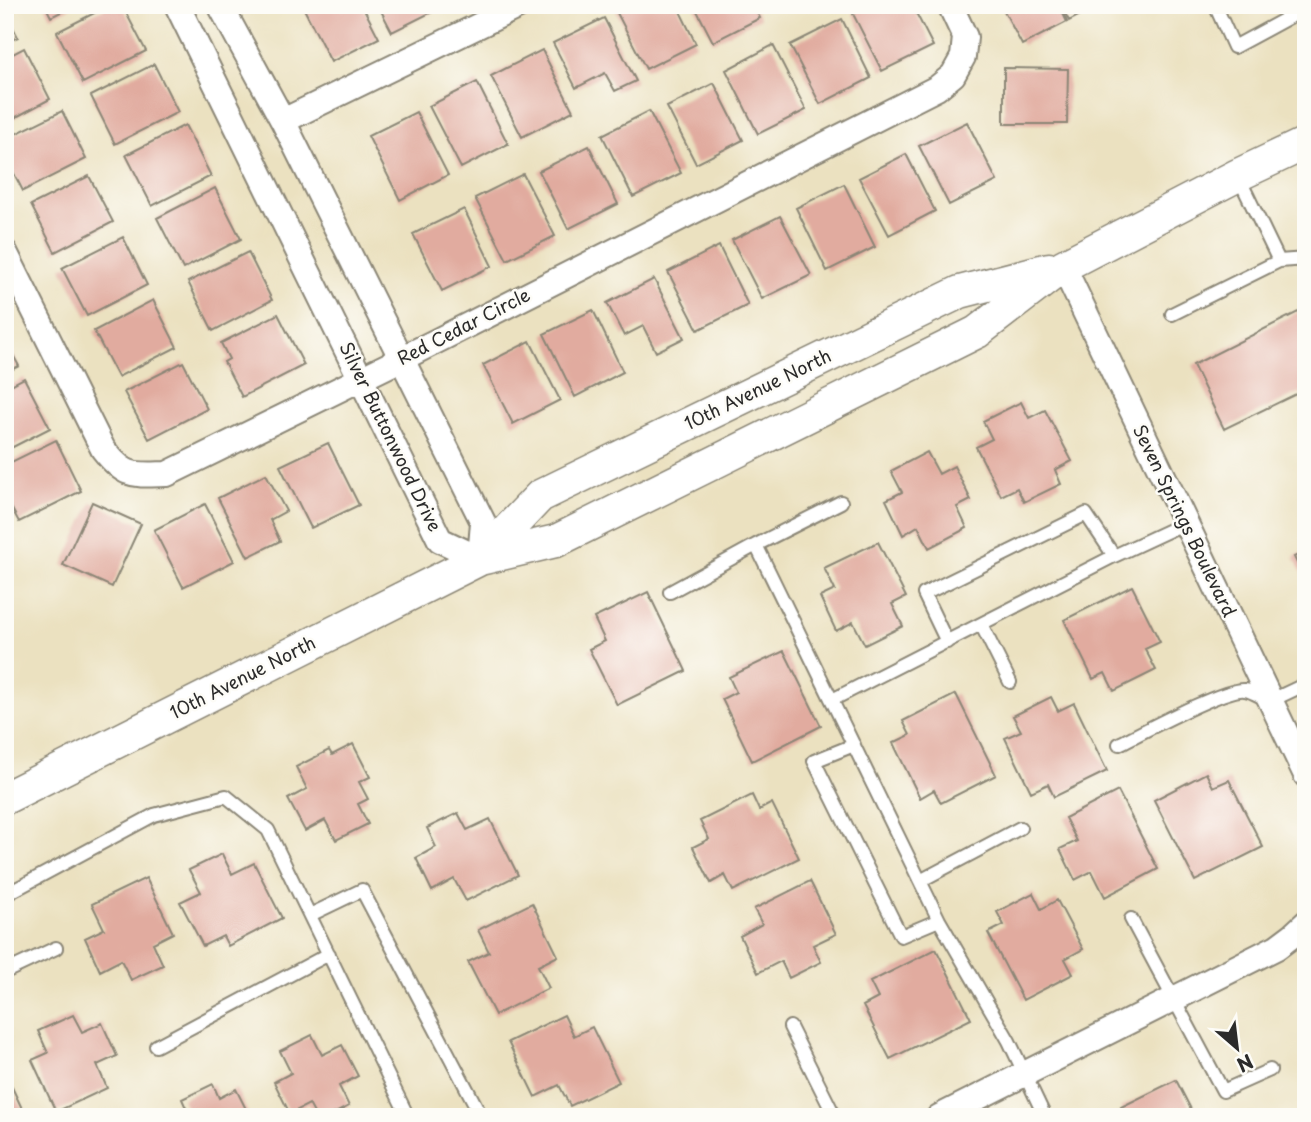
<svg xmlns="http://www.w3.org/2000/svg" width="1311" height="1122" font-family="'Playpen Sans',sans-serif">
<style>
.building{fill:#e1ab9f}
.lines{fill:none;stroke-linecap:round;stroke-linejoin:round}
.service-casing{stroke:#8b8676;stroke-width:16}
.minor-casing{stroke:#8b8676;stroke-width:28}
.tertiary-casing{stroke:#8b8676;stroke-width:35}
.service{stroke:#fff;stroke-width:12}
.minor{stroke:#fff;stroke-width:24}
.tertiary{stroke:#fff;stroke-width:32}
.labels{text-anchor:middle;stroke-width:5;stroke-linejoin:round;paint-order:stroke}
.street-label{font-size:18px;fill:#2b2b2b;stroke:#fdfcf7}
</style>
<rect width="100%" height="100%" fill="#fdfcf7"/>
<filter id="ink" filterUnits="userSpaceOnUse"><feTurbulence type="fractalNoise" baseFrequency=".0143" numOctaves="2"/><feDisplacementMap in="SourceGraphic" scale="14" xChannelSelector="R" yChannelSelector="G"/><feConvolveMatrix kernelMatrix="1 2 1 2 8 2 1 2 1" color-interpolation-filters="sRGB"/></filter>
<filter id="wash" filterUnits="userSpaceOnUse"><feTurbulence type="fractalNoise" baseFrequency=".00686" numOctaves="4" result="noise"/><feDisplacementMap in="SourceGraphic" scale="28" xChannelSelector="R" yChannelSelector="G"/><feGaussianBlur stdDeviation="1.57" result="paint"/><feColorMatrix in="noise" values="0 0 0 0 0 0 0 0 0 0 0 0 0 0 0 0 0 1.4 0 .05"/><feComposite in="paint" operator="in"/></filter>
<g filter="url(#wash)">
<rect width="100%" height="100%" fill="#ebe1c0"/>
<g id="blocks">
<!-- building -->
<path class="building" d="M 45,5 L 75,5 L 51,17 Z
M 110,5 L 122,5 L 146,51 L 83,83 L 57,32 Z
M 302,5 L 362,5 L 379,38 L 331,62 Z
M 378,5 L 439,5 L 440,8 L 392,32 Z
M 629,5 L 677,5 L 696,44 L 646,69 L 616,11 Z
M 694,5 L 753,5 L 760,18 L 713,42 Z
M 870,5 L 912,5 L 933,46 L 882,71 L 853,14 Z
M 1001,5 L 1059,5 L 1067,22 L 1022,45 Z
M 1061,5 L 1080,5 L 1084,13 L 1069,21 Z
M 5,12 L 18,37 L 5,43 Z
M 604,18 L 636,81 L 615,91 L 605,73 L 576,88 L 553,43 Z
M 842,19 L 871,78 L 820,104 L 790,45 Z
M 773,45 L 806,110 L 758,134 L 726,70 Z
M 24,48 L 50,99 L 5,123 L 5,58 Z
M 542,50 L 573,111 L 522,137 L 491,76 Z
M 154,64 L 178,112 L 115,144 L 91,96 Z
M 1004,68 L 1068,69 L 1067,124 L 1004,124 Z
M 477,82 L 508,144 L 461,168 L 429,106 Z
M 714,83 L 743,140 L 696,164 L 667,107 Z
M 62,111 L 86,159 L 23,191 L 5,156 L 5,139 Z
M 649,111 L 681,173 L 633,197 L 602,135 Z
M 416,112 L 448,175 L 400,200 L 368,136 Z
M 967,122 L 997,181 L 949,205 L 919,146 Z
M 185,125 L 211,176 L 152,206 L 126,155 Z
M 589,146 L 618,204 L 568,229 L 539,171 Z
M 906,154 L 935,211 L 889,235 L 859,178 Z
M 523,174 L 555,236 L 507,260 L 475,198 Z
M 89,176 L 113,222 L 55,252 L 31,205 Z
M 844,184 L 875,247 L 827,271 L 796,208 Z
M 215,188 L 241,239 L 183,269 L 157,218 Z
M 464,209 L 492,266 L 442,291 L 413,234 Z
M 780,216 L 811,275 L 762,299 L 732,240 Z
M 123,237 L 147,285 L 87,316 L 62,268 Z
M 719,246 L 748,305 L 698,330 L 668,272 Z
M 248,252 L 272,300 L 213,331 L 188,282 Z
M 654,279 L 684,338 L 656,352 L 643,326 L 624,336 L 607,303 Z
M 153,300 L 177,347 L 118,377 L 94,331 Z
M 1306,308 L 1306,404 L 1300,392 L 1224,429 L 1193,365 Z
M 593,310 L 623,372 L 575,397 L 544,334 Z
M 278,314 L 304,365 L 242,397 L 224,362 L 229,359 L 221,343 Z
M 5,340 L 19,366 L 5,373 Z
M 530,341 L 560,400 L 513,424 L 483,365 Z
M 183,362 L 207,409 L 149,439 L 124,392 Z
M 24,378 L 50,428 L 5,451 L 5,388 Z
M 1021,402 L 1029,418 L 1045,410 L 1072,461 L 1055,470 L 1061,484 L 1024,502 L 1017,488 L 1001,496 L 976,447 L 992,439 L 983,421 Z
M 56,440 L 81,491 L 19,522 L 5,496 L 5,465 Z
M 328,443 L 359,505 L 311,528 L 280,466 Z
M 927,452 L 939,474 L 954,466 L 971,500 L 957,507 L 967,528 L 929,548 L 918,526 L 903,535 L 886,500 L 902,492 L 891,471 Z
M 266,474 L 286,511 L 270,520 L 280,541 L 248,557 L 218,498 Z
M 92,502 L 141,524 L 112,587 L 63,565 Z
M 205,504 L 234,561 L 183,587 L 154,530 Z
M 878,542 L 906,597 L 892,604 L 903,626 L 865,645 L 853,622 L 836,631 L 820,597 L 835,590 L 824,568 Z
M 1306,551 L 1306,581 L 1294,557 Z
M 1132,586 L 1160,642 L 1145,649 L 1156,670 L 1114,691 L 1105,673 L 1093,679 L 1064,620 Z
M 648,592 L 686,671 L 617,705 L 589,649 L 605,641 L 594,618 Z
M 784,651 L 821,726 L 752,761 L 722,699 L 736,692 L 729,677 Z
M 956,694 L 996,775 L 941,803 L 934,790 L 920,798 L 893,743 L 910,735 L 903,721 Z
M 1051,697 L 1058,711 L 1074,703 L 1107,771 L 1054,797 L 1048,784 L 1031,792 L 1005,738 L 1021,731 L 1013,716 Z
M 353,744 L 370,777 L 359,782 L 368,799 L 358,804 L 368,824 L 336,840 L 325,820 L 305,831 L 288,799 L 307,789 L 296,767 L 329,750 L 332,755 Z
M 1206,773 L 1213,787 L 1229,780 L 1263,847 L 1195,881 L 1154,800 Z
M 1118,791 L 1158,869 L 1105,897 L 1092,871 L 1075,880 L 1060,849 L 1077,841 L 1065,818 Z
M 752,795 L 759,810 L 772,803 L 799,858 L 733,891 L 725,875 L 711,883 L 693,847 L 709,839 L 700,821 Z
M 458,813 L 467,830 L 490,819 L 518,875 L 466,901 L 454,879 L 432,891 L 416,858 L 436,847 L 427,828 Z
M 222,854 L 232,874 L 254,863 L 282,918 L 228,946 L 223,936 L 203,946 L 180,902 L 201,892 L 189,870 Z
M 146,878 L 173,933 L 153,943 L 163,965 L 131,980 L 121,960 L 100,971 L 85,938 L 104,929 L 92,904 Z
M 810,881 L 836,934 L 813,945 L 821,962 L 789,978 L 781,961 L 758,973 L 740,936 L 762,924 L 754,909 Z
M 1033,893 L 1041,909 L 1057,900 L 1083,949 L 1065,959 L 1073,974 L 1023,1000 L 988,933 L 1004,925 L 997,912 Z
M 532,903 L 558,956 L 538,966 L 549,988 L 495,1015 L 468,962 L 489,952 L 478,930 Z
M 936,949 L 971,1019 L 890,1059 L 863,1006 L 878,998 L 870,982 Z
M 73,1015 L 82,1032 L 102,1023 L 117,1056 L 97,1065 L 107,1088 L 56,1112 L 32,1060 L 48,1053 L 38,1031 Z
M 564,1015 L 574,1036 L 592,1027 L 619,1082 L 570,1106 L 559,1085 L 535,1097 L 508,1042 Z
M 312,1035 L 322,1055 L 342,1045 L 358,1076 L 339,1086 L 349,1106 L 328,1117 L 316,1117 L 309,1104 L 290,1114 L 274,1082 L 291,1073 L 280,1051 Z
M 1176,1080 L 1195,1117 L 1126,1117 L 1121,1107 Z
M 10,1083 L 26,1117 L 5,1117 L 5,1085 Z
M 213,1084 L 219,1098 L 236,1089 L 250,1117 L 190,1117 L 182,1099 Z"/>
</g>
</g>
<g filter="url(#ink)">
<use href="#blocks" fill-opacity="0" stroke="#8b8676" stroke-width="2"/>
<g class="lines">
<!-- service casing -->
<g class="service-casing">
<path id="service" d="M 1215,5 L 1234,47 L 1306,8
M 1238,176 L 1279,261 L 1306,259
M 1172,314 L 1279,261
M 756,545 L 939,920 L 1009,1041 L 1045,1117
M 670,592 L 756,545 L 841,502
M 981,624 L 1010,682
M 947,642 L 924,594 L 1086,514 L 1114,556
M 832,700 L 1114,556 L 1185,523
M 1119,744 C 1141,733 1226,687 1245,690 C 1253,691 1262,698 1270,701 L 1306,684
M 854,745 L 814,761 L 901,936 L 939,920
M 920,881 L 1020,828
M 5,895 L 154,815 L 226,796 L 268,830 L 408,1117
M 310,915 L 362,890 L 478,1110 L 466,1117
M 1131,919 L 1223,1091 L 1270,1070
M 5,972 L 56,948
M 790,1027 L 835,1117
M 156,1046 L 329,954"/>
</g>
<!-- minor casing -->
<g class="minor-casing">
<path id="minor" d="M 177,5 L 440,540 L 480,559 L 483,522 L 283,121 L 220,5
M 283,121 L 521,5
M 5,252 L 103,449 C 126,478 132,475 167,474 L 401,359 L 937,88 L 953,75 L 963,57 L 965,37 L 950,5
M 1063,266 L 1306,775
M 939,1117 L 1277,947 L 1293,935 L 1306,923"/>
</g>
<!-- tertiary casing -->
<g class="tertiary-casing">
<path id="tertiary" d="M 480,559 L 540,496 L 960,292 L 1049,269
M 5,798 L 480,559 L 556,541 L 977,332 L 1063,266 L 1238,175 L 1306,143"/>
</g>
<!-- service -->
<use href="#service" class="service"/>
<!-- minor -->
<use href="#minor" class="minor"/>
<!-- tertiary -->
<use href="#tertiary" class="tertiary"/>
</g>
</g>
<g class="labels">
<!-- street labels -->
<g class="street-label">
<text transform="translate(464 327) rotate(-27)" y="6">Red Cedar Circle</text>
<text transform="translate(758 390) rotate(-26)" y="6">10th Avenue North</text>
<text transform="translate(390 437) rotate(64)" y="6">Silver Buttonwood Drive</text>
<text transform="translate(1184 521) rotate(64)" y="6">Seven Springs Boulevard</text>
<text transform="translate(243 678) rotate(-27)" y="6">10th Avenue North</text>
</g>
</g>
<!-- margin -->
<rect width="1311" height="1122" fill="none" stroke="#fdfcf7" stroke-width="28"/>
<!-- north arrow -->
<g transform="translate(1237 1048) rotate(152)" stroke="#fdfcf7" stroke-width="5" paint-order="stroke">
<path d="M0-5L12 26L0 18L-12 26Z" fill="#2b2b2b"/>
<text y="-10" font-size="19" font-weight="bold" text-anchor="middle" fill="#2b2b2b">N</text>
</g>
</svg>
